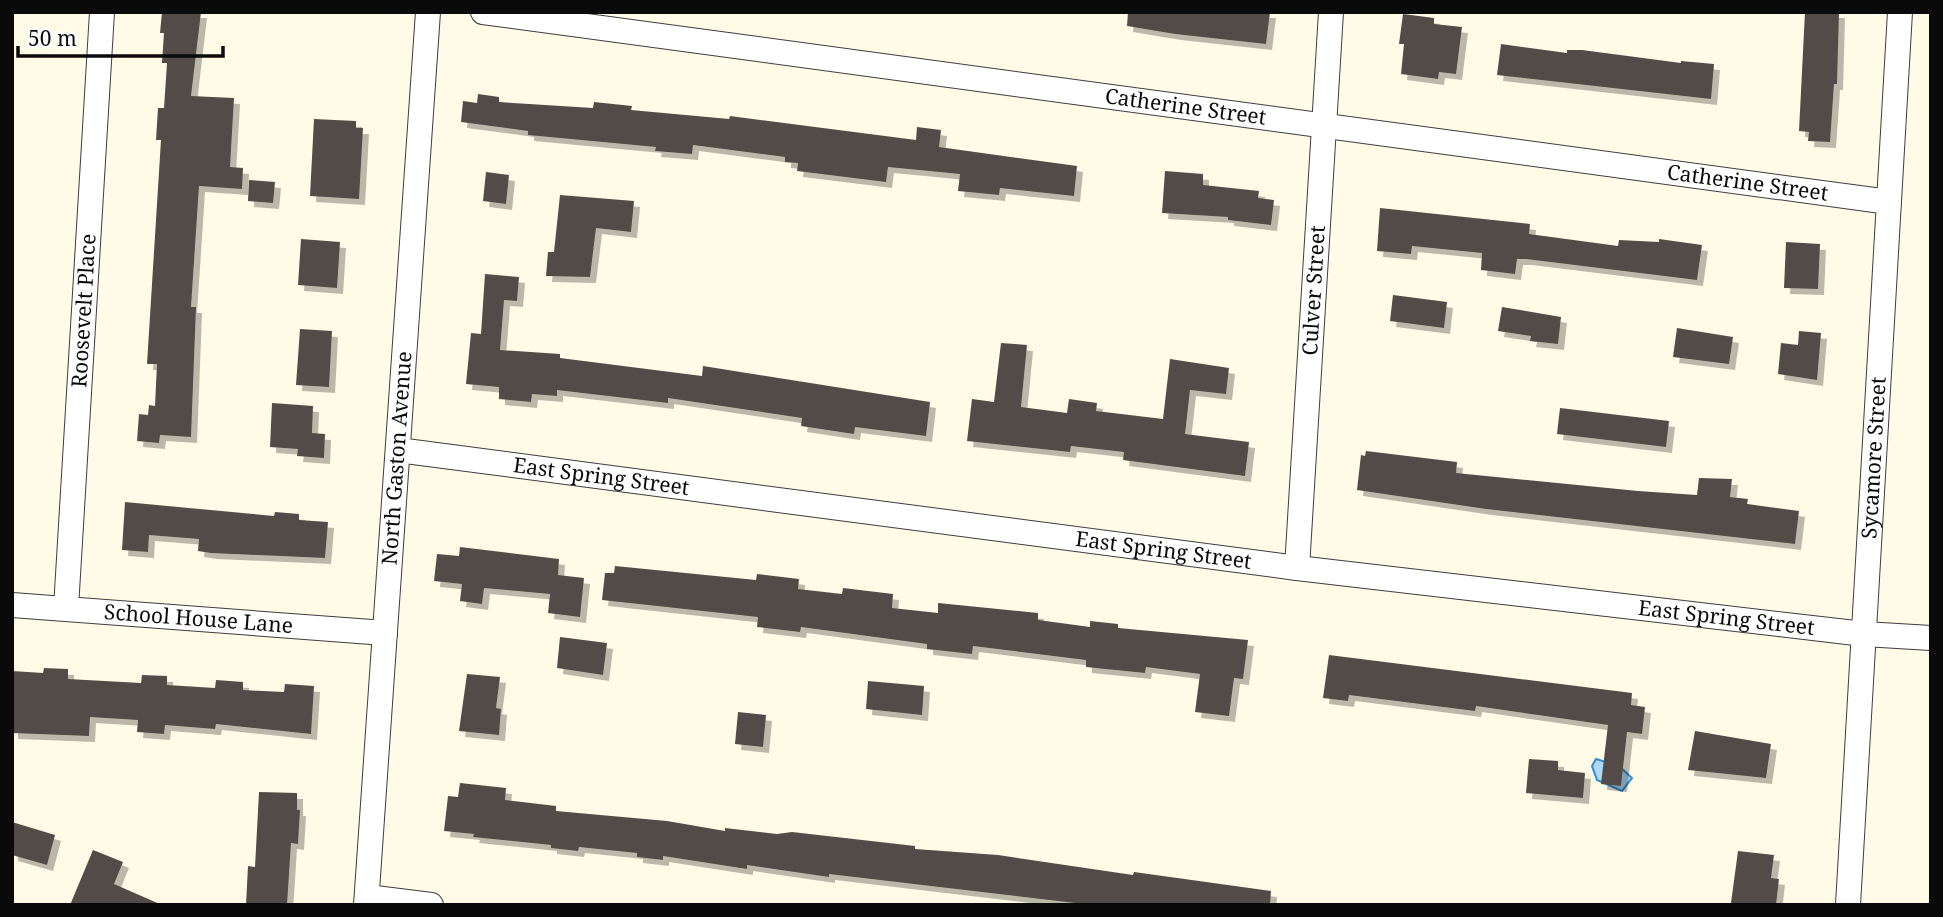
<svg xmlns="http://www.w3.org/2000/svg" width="1943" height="917" font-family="'Noto Serif',serif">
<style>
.water{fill:#add9f5;stroke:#358dcc;stroke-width:2}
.building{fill:#534c47;filter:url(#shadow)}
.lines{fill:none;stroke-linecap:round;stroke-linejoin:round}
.street-casing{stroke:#3d3d3d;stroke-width:26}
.street{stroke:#fff;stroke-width:24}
.labels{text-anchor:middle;stroke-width:7;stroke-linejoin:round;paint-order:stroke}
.street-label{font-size:21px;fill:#0a0a0a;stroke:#fff}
</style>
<defs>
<filter id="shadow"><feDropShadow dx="6" dy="6" stdDeviation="0" flood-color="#0004"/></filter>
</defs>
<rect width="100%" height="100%" fill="#fffbe7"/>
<!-- water -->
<path class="water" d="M 1596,759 L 1619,766 L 1632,778 L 1622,791 L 1597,780 L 1592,766 Z"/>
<!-- building -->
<path class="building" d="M 162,12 L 201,12 L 191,96 L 234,98 L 230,167 L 243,168 L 242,189 L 199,186 L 191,307 L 196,307 L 191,437 L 160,435 L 159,443 L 137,441 L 139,414 L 148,415 L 149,405 L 155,406 L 157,364 L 147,364 L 161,140 L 156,140 L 158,108 L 164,108 L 167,63 L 162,63 L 164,33 L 160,33 Z
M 1128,12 L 1270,12 L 1266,44 L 1175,34 L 1127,26 Z
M 1805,12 L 1839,12 L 1837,84 L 1834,84 L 1830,142 L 1808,141 L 1809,132 L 1799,131 Z
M 1403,14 L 1434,18 L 1434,24 L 1462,27 L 1456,74 L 1439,72 L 1438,79 L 1401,74 L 1404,44 L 1399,44 Z
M 1501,44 L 1567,53 L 1567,50 L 1582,50 L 1681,63 L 1681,61 L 1714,64 L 1711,99 L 1497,75 Z
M 478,94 L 499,97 L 499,102 L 593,108 L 594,102 L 632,106 L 631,110 L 729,119 L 730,116 L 916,140 L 917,127 L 941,130 L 939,147 L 1077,166 L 1074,196 L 1000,188 L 999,195 L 958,191 L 960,174 L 888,167 L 886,182 L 797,171 L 798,163 L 785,162 L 785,157 L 693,145 L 692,154 L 655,151 L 656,147 L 528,135 L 528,131 L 461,122 L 463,101 L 477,103 Z
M 314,119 L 356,121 L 356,128 L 363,128 L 359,199 L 310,196 Z
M 1165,171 L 1203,174 L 1203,185 L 1259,191 L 1258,198 L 1274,200 L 1271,225 L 1228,220 L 1228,217 L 1162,213 Z
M 486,172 L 509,175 L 506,204 L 483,201 Z
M 249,180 L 275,182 L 273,203 L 248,201 Z
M 560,195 L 634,201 L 631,232 L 596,228 L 590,277 L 546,276 L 548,252 L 554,252 Z
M 1380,208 L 1530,224 L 1529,234 L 1618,246 L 1619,240 L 1659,242 L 1659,239 L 1702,245 L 1697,280 L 1526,259 L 1517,259 L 1515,274 L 1481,270 L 1482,253 L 1412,246 L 1411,254 L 1377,251 Z
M 301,239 L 340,242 L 337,288 L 298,285 Z
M 1786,242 L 1820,244 L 1818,289 L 1784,288 Z
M 485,274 L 519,277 L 517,301 L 504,300 L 500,350 L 560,354 L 560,358 L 702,376 L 703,366 L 930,402 L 926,436 L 855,427 L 854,434 L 801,426 L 802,418 L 668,398 L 668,403 L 557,390 L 557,396 L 532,394 L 531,402 L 499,399 L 499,387 L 466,384 L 471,333 L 481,334 Z
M 1393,295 L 1447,302 L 1444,328 L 1390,321 Z
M 1502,307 L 1561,317 L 1558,344 L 1530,341 L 1531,336 L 1498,331 Z
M 1677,328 L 1733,337 L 1729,364 L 1673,357 Z
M 300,329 L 332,331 L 329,387 L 296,385 Z
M 1799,331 L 1821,333 L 1817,380 L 1778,374 L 1781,343 L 1798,345 Z
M 1001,343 L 1027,345 L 1021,407 L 1067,413 L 1069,399 L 1097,403 L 1096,411 L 1163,419 L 1170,359 L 1229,368 L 1226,394 L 1190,390 L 1185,434 L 1249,442 L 1245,476 L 1123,460 L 1124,452 L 1071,446 L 1070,452 L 967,441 L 972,399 L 994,402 Z
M 272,403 L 313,406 L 312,433 L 325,434 L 324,458 L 297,456 L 298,449 L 270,447 Z
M 1560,408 L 1669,421 L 1666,447 L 1557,434 Z
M 1366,451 L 1457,462 L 1456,473 L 1638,491 L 1697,495 L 1699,478 L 1732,479 L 1730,497 L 1748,499 L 1747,504 L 1799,511 L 1795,544 L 1486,509 L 1357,490 L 1361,455 L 1365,456 Z
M 125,502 L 274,516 L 275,512 L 299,514 L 299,520 L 328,522 L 325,558 L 211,553 L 198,551 L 199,539 L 149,535 L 148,552 L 122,550 Z
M 460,547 L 559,559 L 558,575 L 584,578 L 580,617 L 548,613 L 550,594 L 484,588 L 482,604 L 460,601 L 462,584 L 434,581 L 437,554 L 459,556 Z
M 615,566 L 756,580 L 757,574 L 799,579 L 798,589 L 842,594 L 843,588 L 893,594 L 892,608 L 938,613 L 938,603 L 1038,613 L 1038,620 L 1090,627 L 1090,621 L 1118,624 L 1118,628 L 1248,640 L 1243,679 L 1234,678 L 1229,716 L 1195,712 L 1200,674 L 1146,667 L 1145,673 L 1086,667 L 1086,660 L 973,646 L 972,654 L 927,649 L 927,644 L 801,627 L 800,632 L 757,627 L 758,617 L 602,600 L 605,573 L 614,573 Z
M 560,637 L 607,643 L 603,675 L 557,668 Z
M 1329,655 L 1632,693 L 1631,705 L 1645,707 L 1642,734 L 1627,732 L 1621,786 L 1601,784 L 1608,725 L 1476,706 L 1475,711 L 1349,695 L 1348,701 L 1323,698 Z
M 44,668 L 68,669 L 68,679 L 141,683 L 142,675 L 167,676 L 167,685 L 215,688 L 216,680 L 243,682 L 243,690 L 284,692 L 285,684 L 314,686 L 311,734 L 216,724 L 215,729 L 165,725 L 164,734 L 137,732 L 138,720 L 90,717 L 89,736 L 12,733 L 12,671 L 43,673 Z
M 467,674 L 500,677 L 496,708 L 501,709 L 499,735 L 459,731 Z
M 868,681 L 924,686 L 922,715 L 866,709 Z
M 738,712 L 766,715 L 763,747 L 735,744 Z
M 1695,731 L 1771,744 L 1766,778 L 1688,770 Z
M 1529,759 L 1558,761 L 1558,770 L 1585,773 L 1583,798 L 1526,793 Z
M 460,783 L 506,788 L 505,800 L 556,806 L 556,811 L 667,821 L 725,831 L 725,828 L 777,834 L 792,832 L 915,846 L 915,849 L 998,855 L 1133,875 L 1134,872 L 1271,891 L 1270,905 L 1092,905 L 829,874 L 829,877 L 747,865 L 747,869 L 663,856 L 663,860 L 637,857 L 637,853 L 579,847 L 578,851 L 551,848 L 551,845 L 473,837 L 474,834 L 444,831 L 448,796 L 458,797 Z
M 259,792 L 297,793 L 297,810 L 300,810 L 298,844 L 291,843 L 287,905 L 246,905 L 248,866 L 255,867 Z
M 12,822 L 55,835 L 47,865 L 12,855 Z
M 93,850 L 123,862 L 114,884 L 162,905 L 70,905 Z
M 1738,851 L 1774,855 L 1771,878 L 1779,879 L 1776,905 L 1731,903 Z"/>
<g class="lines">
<!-- street casing -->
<g class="street-casing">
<g id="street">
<path id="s1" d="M 483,12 L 1889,202"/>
<path id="s2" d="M 398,450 L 1297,568 L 1864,634 L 1931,638"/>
<path id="s3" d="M 1297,568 L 1331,12"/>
<path id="s4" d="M 12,605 L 385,633"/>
<path id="s5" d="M 66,608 L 102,12"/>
<path d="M 367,897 L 431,905"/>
<path id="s6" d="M 366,905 L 428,12"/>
<path id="s7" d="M 1848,905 L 1900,12"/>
</g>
</g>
<!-- street -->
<use href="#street" class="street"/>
</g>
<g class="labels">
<!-- street labels -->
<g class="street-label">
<text dy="7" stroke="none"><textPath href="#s1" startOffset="709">Catherine Street</textPath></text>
<text dy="7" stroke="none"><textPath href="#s1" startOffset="1276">Catherine Street</textPath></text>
<text dy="7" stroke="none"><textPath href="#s3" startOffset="278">Culver Street</textPath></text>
<text dy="7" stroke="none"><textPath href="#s5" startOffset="298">Roosevelt Place</textPath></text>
<text dy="7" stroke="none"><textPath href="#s6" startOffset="448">North Gaston Avenue</textPath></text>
<text dy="7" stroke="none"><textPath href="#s7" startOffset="448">Sycamore Street</textPath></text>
<text dy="7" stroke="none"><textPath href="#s2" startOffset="205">East Spring Street</textPath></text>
<text dy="7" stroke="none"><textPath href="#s2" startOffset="772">East Spring Street</textPath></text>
<text dy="7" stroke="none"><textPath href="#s2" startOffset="1339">East Spring Street</textPath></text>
<text dy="7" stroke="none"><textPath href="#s4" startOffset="187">School House Lane</textPath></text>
</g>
</g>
<!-- border -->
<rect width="1943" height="917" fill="none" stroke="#0a0a0a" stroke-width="28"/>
<!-- scale -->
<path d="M18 46v10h205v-10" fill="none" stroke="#0a0a0a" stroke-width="3.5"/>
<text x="28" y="46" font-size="21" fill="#0a0a0a" stroke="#ffffff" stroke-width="5" paint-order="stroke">50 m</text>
</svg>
